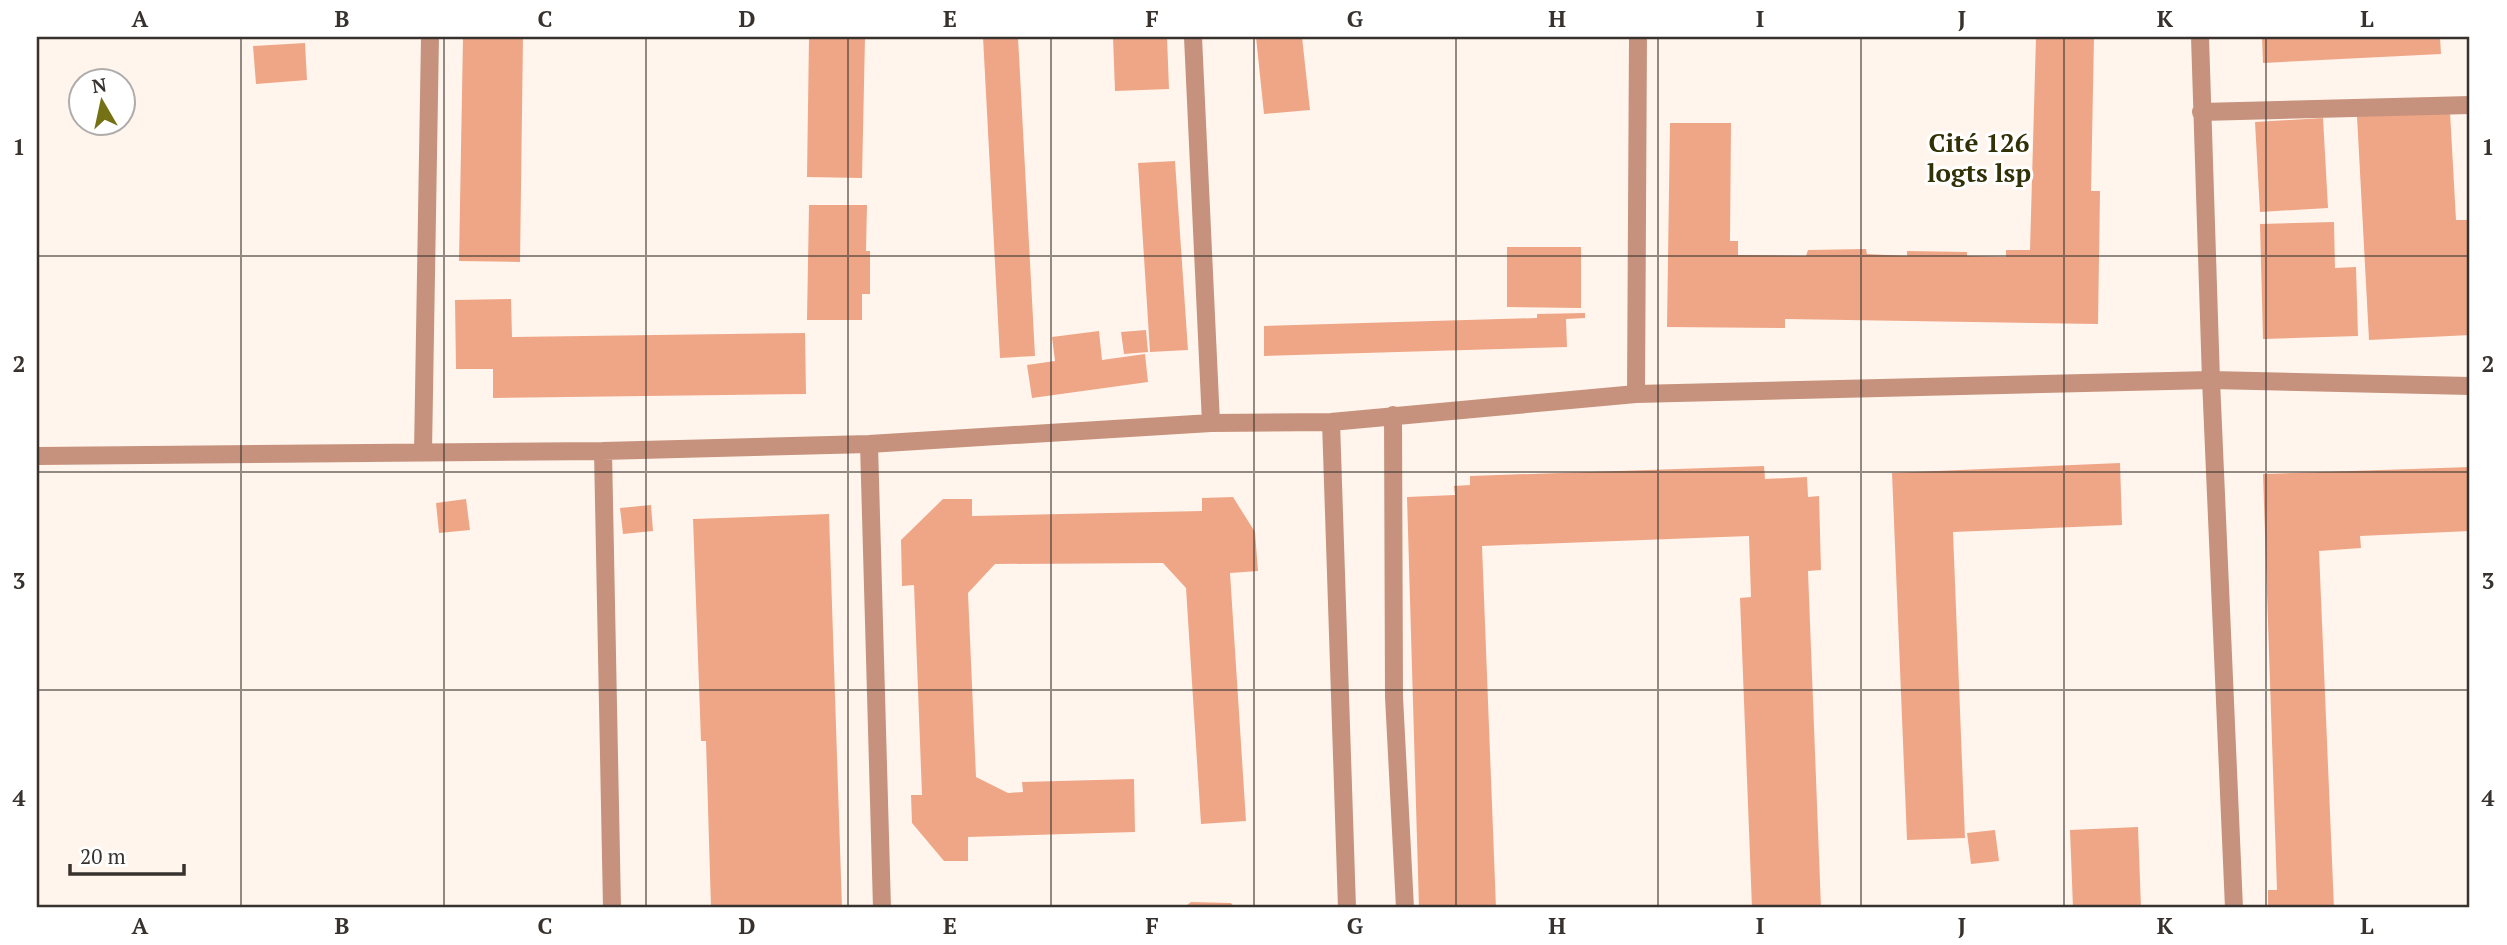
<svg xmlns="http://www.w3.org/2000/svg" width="2507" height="945" font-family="'PT Serif',serif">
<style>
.building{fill:#efa687}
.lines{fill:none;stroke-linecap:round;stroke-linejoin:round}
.minor{stroke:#c7927d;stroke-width:18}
.grid{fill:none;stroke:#37322e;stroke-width:2;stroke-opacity:0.55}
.labels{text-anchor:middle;stroke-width:6;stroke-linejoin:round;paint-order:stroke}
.district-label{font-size:26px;font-weight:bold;fill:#323005;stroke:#fff}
.neatline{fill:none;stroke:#37322e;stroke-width:2.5}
.grid-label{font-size:23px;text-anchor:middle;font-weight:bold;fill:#37322e}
</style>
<rect width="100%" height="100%" fill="#fff5ec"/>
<!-- building -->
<path class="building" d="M 463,37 L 523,37 L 520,262 L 459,261 Z
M 809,37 L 865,37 L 862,178 L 807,177 Z
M 983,37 L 1018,37 L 1035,356 L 1000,358 Z
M 1113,37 L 1167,37 L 1169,89 L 1115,91 Z
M 1256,37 L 1302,37 L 1310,110 L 1264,114 Z
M 2036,37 L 2094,37 L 2091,191 L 2100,191 L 2098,324 L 1785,319 L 1785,328 L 1667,327 L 1670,123 L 1731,123 L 1730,241 L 1738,241 L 1738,255 L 1806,256 L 1808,250 L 1866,249 L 1867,254 L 1907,256 L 1907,251 L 1967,252 L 1967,256 L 2006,257 L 2006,250 L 2030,250 Z
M 2262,37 L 2440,37 L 2441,54 L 2263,63 Z
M 305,43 L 307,80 L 256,84 L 253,46 Z
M 2450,112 L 2456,220 L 2470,220 L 2470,335 L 2369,340 L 2357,116 Z
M 2323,118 L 2328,208 L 2260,212 L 2255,122 Z
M 1175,161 L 1188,350 L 1150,352 L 1138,163 Z
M 809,205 L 867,205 L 866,251 L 870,251 L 870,294 L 862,294 L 862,320 L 807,320 Z
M 2334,222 L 2335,268 L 2356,267 L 2358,336 L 2263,339 L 2260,224 Z
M 1507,247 L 1581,247 L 1581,308 L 1507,307 Z
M 511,299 L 512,337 L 805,333 L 806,394 L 493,398 L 493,369 L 456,369 L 455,300 Z
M 1585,313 L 1585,318 L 1566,319 L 1567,347 L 1264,356 L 1264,326 L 1537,318 L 1537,314 Z
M 1146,330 L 1148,352 L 1124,354 L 1121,332 Z
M 1099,331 L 1102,360 L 1145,354 L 1148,382 L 1032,398 L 1027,365 L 1055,361 L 1052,337 Z
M 2120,463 L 2122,525 L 1953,532 L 1965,838 L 1907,840 L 1892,473 Z
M 1764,466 L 1765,479 L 1807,477 L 1808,497 L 1819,496 L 1821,570 L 1808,571 L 1821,908 L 1752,908 L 1740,598 L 1751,597 L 1749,536 L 1482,546 L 1496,908 L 1419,908 L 1407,497 L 1455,495 L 1454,486 L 1470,485 L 1470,476 Z
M 2470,467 L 2470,531 L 2360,536 L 2361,548 L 2319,551 L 2334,908 L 2268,908 L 2268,890 L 2277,890 L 2263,474 Z
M 1233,497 L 1255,532 L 1258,571 L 1230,573 L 1246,821 L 1201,824 L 1186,588 L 1163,563 L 995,564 L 968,593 L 976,777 L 1008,793 L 1023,792 L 1022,782 L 1134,779 L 1135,832 L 968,837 L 968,861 L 944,861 L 912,823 L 911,795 L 922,795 L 914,585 L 902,586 L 901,540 L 943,499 L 972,499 L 972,516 L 1202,511 L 1202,498 Z
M 466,499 L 470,530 L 439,533 L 436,503 Z
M 651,505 L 653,531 L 623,534 L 620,508 Z
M 829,514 L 842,908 L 711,908 L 706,741 L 701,741 L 693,519 Z
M 2138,827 L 2141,908 L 2073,908 L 2070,830 Z
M 1995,830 L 1999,861 L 1971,864 L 1967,833 Z
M 1191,902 L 1231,903 L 1235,908 L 1183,908 Z
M 1115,905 L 1117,908 L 1037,908 L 1037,906 Z"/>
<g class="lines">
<!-- minor -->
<path class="minor" d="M 1193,37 L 1211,423
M 2200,37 L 2211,380 L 2234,908
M 2201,112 L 2470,105
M 1636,394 L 1638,37
M 1393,415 L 1394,697 L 1405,908
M 1331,422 L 1347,908
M 869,444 L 882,908
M 603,451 L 612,908
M 423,452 L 430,37
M 37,456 L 603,451 L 869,444 L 1211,423 L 1331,422 L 1636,394 L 2211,380 L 2470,386"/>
</g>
<!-- grid -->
<path class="grid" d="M 241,37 L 241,908M 444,37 L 444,908M 646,37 L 646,908M 848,37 L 848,908M 1051,37 L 1051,908M 1254,37 L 1254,908M 1456,37 L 1456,908M 1658,37 L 1658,908M 1861,37 L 1861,908M 2064,37 L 2064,908M 2266,37 L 2266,908M 37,256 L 2470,256M 37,472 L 2470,472M 37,690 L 2470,690"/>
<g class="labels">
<!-- district labels -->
<g class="district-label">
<text x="1979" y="152">Cité 126<tspan x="1979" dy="30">logts lsp</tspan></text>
</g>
</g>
<!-- border -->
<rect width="2507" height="945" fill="none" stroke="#ffffff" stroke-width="77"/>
<!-- north arrow -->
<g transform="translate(102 102) rotate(351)"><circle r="33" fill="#ffffff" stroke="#afadab" stroke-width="2"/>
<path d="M0-5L12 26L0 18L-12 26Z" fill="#747215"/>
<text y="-10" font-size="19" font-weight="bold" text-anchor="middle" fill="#37322e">N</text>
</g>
<!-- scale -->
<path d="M70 864v10h114v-10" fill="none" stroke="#37322e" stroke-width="3.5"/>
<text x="80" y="864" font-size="21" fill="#37322e" stroke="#ffffff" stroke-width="5" paint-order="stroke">20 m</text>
<rect x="38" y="38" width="2430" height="868" class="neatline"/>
<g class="grid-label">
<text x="140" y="27">A</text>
<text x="342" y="27">B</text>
<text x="545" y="27">C</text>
<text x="747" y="27">D</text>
<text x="950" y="27">E</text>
<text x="1152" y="27">F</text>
<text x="1355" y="27">G</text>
<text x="1557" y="27">H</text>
<text x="1760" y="27">I</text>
<text x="1962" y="27">J</text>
<text x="2165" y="27">K</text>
<text x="2367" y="27">L</text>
<text x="19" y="155">1</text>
<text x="2488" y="155">1</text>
<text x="19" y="372">2</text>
<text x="2488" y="372">2</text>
<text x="19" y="589">3</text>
<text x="2488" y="589">3</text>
<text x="19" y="806">4</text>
<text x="2488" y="806">4</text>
<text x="140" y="934">A</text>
<text x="342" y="934">B</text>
<text x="545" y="934">C</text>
<text x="747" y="934">D</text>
<text x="950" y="934">E</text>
<text x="1152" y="934">F</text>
<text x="1355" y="934">G</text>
<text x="1557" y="934">H</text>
<text x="1760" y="934">I</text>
<text x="1962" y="934">J</text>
<text x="2165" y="934">K</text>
<text x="2367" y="934">L</text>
</g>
</svg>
